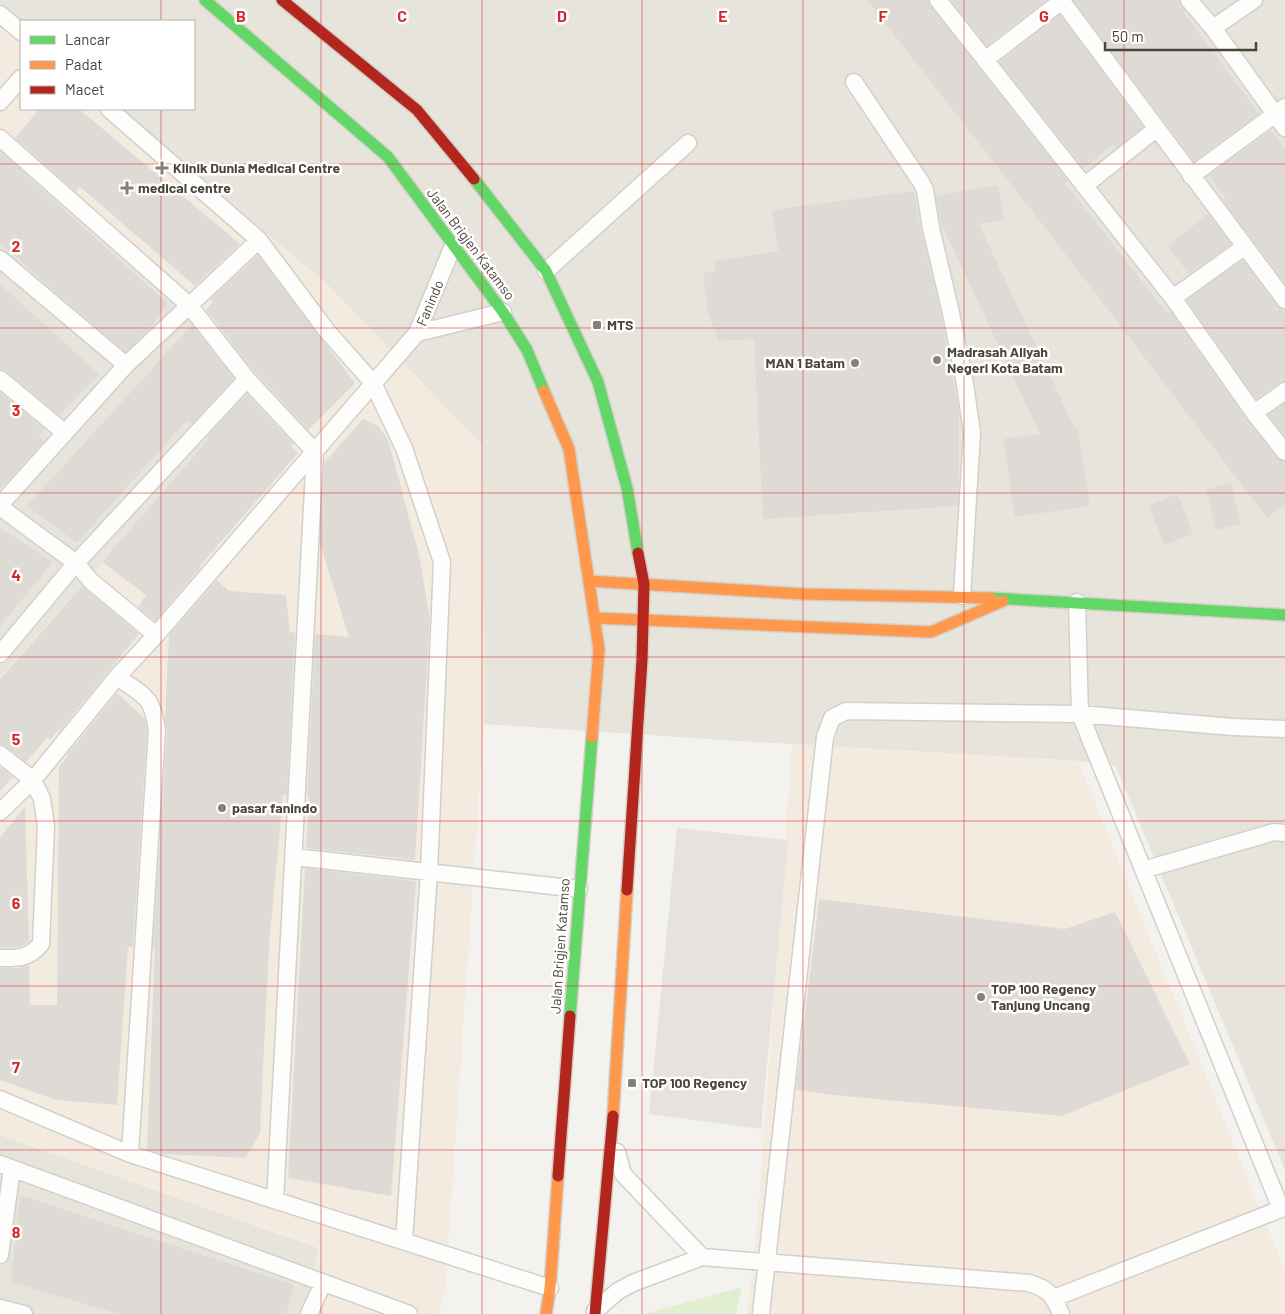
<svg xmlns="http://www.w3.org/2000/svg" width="1285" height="1314" font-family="Barlow,sans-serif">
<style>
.residential{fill:#e7e4dc}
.commercial{fill:#f3ebdf}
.green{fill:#e1eecf}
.parking{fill:#e6e3df}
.building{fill:#dedbd6}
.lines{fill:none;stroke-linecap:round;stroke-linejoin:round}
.street-casing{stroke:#d2d0cb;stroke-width:19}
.fast-casing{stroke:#d3cfc5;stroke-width:14}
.slow-casing{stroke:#d3cfc5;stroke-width:14}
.jam-casing{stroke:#d3cfc5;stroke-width:14}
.street{stroke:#fdfdfc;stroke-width:16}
.fast{stroke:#63d668;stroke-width:11}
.slow{stroke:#ff974d;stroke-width:11}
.jam{stroke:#b3261e;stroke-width:11}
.grid{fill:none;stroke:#d62828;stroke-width:1;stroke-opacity:0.55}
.poi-dot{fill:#868178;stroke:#fff;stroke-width:2}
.labels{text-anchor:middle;stroke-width:5;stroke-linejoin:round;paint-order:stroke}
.poi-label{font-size:14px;font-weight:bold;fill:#4b4439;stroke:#fff;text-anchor:start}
.street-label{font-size:14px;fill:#4b4439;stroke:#fff}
.grid-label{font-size:16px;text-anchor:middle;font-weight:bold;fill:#d62828;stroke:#fff;stroke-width:5;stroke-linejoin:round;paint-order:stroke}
</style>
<rect width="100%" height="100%" fill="#f4f2ee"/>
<!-- residential -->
<path class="residential" d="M 0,0 L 1285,0 L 1285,1170 L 1116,767 L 1078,761 L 722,740 L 484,724 L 482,445 L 329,286 L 118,109 L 194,109 L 194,21 L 21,21 L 21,28 L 0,10 Z
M 0,127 L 181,285 L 266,381 L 0,677 Z
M 0,1135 L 319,1248 L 304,1314 L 0,1314 Z"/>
<!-- commercial -->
<path class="commercial" d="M 0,10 L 21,28 L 21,109 L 118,109 L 329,286 L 482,445 L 484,724 L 445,1292 L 439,1314 L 304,1314 L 319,1247 L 0,1135 L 0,677 L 266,381 L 181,285 L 0,127 Z
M 792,744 L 1078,761 L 1285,1270 L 1285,1314 L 747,1314 L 758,1214 Z"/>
<!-- green -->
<path class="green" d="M 742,1287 L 736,1314 L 648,1314 L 648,1313 Z"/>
<!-- parking -->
<path class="parking" d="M 677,828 L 788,840 L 761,1129 L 649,1114 Z"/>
<!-- building -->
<path class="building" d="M 867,0 L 928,0 L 930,6 L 1068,181 L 1065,183 L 1167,313 L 1170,311 L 1246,419 L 1277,458 L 1285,462 L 1285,505 L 1267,518 L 1067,256 Z
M 951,0 L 1047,0 L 987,46 Z
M 1073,0 L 1179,0 L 1181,6 L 1186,12 L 1184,13 L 1259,114 L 1194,161 Z
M 1060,15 L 1143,127 L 1116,148 L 1113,145 L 1084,168 L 999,62 Z
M 39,109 L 79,109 L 240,244 L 195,286 L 80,187 L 76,192 L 15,138 Z
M 1271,130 L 1285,150 L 1285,283 L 1223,201 L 1226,199 L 1209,175 Z
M 2,153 L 168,304 L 146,332 L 126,352 L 55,292 L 0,243 L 0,155 Z
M 998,185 L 1005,220 L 979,224 L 1075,429 L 1078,428 L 1090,506 L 1015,517 L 1003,439 L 1040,434 L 940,221 L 936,196 Z
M 914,191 L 921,230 L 941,315 L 959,411 L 959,476 L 958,506 L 763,519 L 754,339 L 719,341 L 708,313 L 703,273 L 715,271 L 714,261 L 778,251 L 772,210 Z
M 1208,214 L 1231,244 L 1189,274 L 1168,246 Z
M 258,255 L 355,383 L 308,430 L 255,372 L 206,310 L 213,302 L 210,299 Z
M 1243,260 L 1277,306 L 1285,310 L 1285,381 L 1279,383 L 1256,399 L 1187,300 Z
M 0,284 L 99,374 L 59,415 L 6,371 L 0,369 Z
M 192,325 L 234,378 L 192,424 L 187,420 L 77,543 L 27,506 Z
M 0,392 L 44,429 L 38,436 L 44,441 L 0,489 Z
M 247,394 L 294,444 L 291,446 L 298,453 L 200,566 L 201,567 L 155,621 L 138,607 L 146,595 L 102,562 L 209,439 L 207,437 Z
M 1285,403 L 1285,436 L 1268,415 Z
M 363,419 L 378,426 L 388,439 L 419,555 L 430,619 L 415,860 L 306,848 L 309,797 L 307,797 L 315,634 L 349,637 L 320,544 L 324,463 Z
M 1231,483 L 1241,524 L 1216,530 L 1206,489 Z
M 1178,494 L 1193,534 L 1164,545 L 1149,505 Z
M 0,528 L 53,562 L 0,626 Z
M 217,580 L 229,591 L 286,595 L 290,632 L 295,633 L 287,795 L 283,795 L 269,946 L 260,1133 L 246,1158 L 164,1154 L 147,1149 L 155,948 L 153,948 L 167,731 L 165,720 L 169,635 Z
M 82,586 L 139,634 L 59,732 L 59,729 L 50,740 L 47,738 L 26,762 L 6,746 L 0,744 L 0,679 Z
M 117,693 L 145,719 L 147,731 L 133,947 L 128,947 L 117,1105 L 56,1100 L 0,1080 L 0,968 L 18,968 L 29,965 L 30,1005 L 57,1005 L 59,767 L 68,756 L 67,755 Z
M 0,767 L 13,777 L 0,791 Z
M 25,807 L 29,942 L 20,947 L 0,948 L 0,837 Z
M 305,868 L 416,881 L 391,1196 L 288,1178 Z
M 819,899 L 1065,929 L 1115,912 L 1190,1064 L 1062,1116 L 833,1095 L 796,1090 Z
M 20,1195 L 294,1285 L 286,1314 L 118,1314 L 11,1282 Z"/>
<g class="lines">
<!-- street casing -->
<g class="street-casing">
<path id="street" d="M 938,0 L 1173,298 L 1254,413 L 1285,452
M 1061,0 L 1285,300
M 1189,0 L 1213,28 L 1285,128
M 0,14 L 21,32
M 1213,28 L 1254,0
M 985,60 L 1063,0
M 854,82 L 921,182 L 925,190 L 931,228 L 951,313 L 965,384 L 972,433 L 962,596
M 0,102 L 21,78
M 109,109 L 259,240 L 327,331 L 373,383 L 404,448 L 442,562 L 429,872 L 404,1241
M 0,138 L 189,305 L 247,379 L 315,452 L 275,1200
M 1191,176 L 1285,107
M 1084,186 L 1156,129
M 0,259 L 126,365
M 546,271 L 688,143
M 1173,298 L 1244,247
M 417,333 L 503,312
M 0,379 L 64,432
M 1254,413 L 1285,391
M 0,505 L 126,365 L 259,240
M 0,507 L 76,563 L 91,581 L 156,635
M 0,654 L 76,563 L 247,379
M 117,677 C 144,696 152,695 157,730 L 130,1154
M 0,754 L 33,780 L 42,799 L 46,826 L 41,944 C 28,959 18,958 0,958
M 0,812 L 33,780 L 117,677 L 156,635 L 417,333 L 453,246
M 295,857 L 579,889
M 1143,870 L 1274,832 L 1285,833
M 0,1099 L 130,1154 L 550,1288
M 0,1164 L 409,1314
M 0,1255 L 12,1169
M 702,1257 L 1029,1283 C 1049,1289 1053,1295 1061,1314
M 1054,1298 L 1281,1209 L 1080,714 L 1077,602
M 0,1308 L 24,1314
M 595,1311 L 618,1291 L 633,1283 L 702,1257 L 623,1174 L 617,1152
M 309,1314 L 323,1283
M 761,1314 L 825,737 L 832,718 L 846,711 L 1080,714 L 1233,727 L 1285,729"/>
</g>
<!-- fast casing -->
<g class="fast-casing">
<path id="fast" d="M 205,0 L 388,157 L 503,312 L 527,350 L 544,391
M 474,179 L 546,271 L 598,382 L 627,488 L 638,553
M 991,598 L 1285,615
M 570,1016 L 592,737"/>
</g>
<!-- slow casing -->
<g class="slow-casing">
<path id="slow" d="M 544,391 L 569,449 L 599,649 L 592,737
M 590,581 L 803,594 L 991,598
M 595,618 L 931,632 L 1003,601
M 613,1116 L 627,890
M 546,1314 L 550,1288 L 558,1176"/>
</g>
<!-- jam casing -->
<g class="jam-casing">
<path id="jam" d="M 282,0 L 417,110 L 474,179
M 627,890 L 642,660 L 644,584 L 638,553
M 558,1176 L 570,1016
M 595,1314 L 613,1116"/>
</g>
<!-- street -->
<use href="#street" class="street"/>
<!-- fast -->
<use href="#fast" class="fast"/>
<!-- slow -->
<use href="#slow" class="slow"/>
<!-- jam -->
<use href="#jam" class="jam"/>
</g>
<!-- grid -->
<path class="grid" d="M 161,0 L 161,21M 321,0 L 321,1314M 482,0 L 482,1314M 642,0 L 642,1314M 803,0 L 803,1314M 964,0 L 964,1314M 1124,0 L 1124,1314M 161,109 L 161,1314M 0,164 L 1285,164M 0,328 L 1285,328M 0,493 L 1285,493M 0,657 L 1285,657M 0,821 L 1285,821M 0,986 L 1285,986M 0,1150 L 1285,1150"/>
<!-- markers -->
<g class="poi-dot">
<path d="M159.5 160.5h5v5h5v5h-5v5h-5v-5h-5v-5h5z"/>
<path d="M124.5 180.5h5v5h5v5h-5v5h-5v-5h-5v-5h5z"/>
<rect x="592" y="320" width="10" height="10" rx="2.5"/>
<circle cx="937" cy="360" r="5"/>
<circle cx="855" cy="363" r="5"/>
<circle cx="222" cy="808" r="5"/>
<circle cx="981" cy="997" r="5"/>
<rect x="627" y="1078" width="10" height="10" rx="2.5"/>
</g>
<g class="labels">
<!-- poi labels -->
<g class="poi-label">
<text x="173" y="173">Klinik Dunia Medical Centre</text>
<text x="138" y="193">medical centre</text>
<text x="607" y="330">MTS</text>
<text x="947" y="357">Madrasah Aliyah<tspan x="947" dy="16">Negeri Kota Batam</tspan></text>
<text x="845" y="368" text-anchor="end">MAN 1 Batam</text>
<text x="232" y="813">pasar fanindo</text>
<text x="991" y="994">TOP 100 Regency<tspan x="991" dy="16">Tanjung Uncang</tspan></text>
<text x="642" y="1088">TOP 100 Regency</text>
</g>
<!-- street labels -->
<g class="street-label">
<text transform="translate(471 244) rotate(53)" y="5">Jalan Brigjen Katamso</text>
<text transform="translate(430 303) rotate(-67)" y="5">Fanindo</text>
<text transform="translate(560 946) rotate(-86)" y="5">Jalan Brigjen Katamso</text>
</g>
</g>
<g class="grid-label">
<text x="241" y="22">B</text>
<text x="402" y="22">C</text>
<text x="562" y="22">D</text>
<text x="723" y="22">E</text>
<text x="883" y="22">F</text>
<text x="1044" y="22">G</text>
<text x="16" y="252">2</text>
<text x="16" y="416">3</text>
<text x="16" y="581">4</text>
<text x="16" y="745">5</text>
<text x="16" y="909">6</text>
<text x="16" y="1073">7</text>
<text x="16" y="1238">8</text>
</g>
<!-- legend -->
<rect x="20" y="20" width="175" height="90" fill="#ffffff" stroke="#b7b4b0"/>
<rect x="30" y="36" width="25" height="8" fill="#63d668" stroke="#b7b4b0"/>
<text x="65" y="45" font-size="15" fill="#4b4439">Lancar</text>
<rect x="30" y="61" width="25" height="8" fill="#ff974d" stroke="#b7b4b0"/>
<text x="65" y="70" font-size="15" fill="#4b4439">Padat</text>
<rect x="30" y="86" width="25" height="8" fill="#b3261e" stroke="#b7b4b0"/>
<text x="65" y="95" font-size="15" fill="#4b4439">Macet</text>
<!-- scale -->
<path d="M1105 42v8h151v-8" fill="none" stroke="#4b4439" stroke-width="2.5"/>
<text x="1112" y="42" font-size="15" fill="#4b4439" stroke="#ffffff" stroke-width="4" paint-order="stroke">50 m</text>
</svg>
